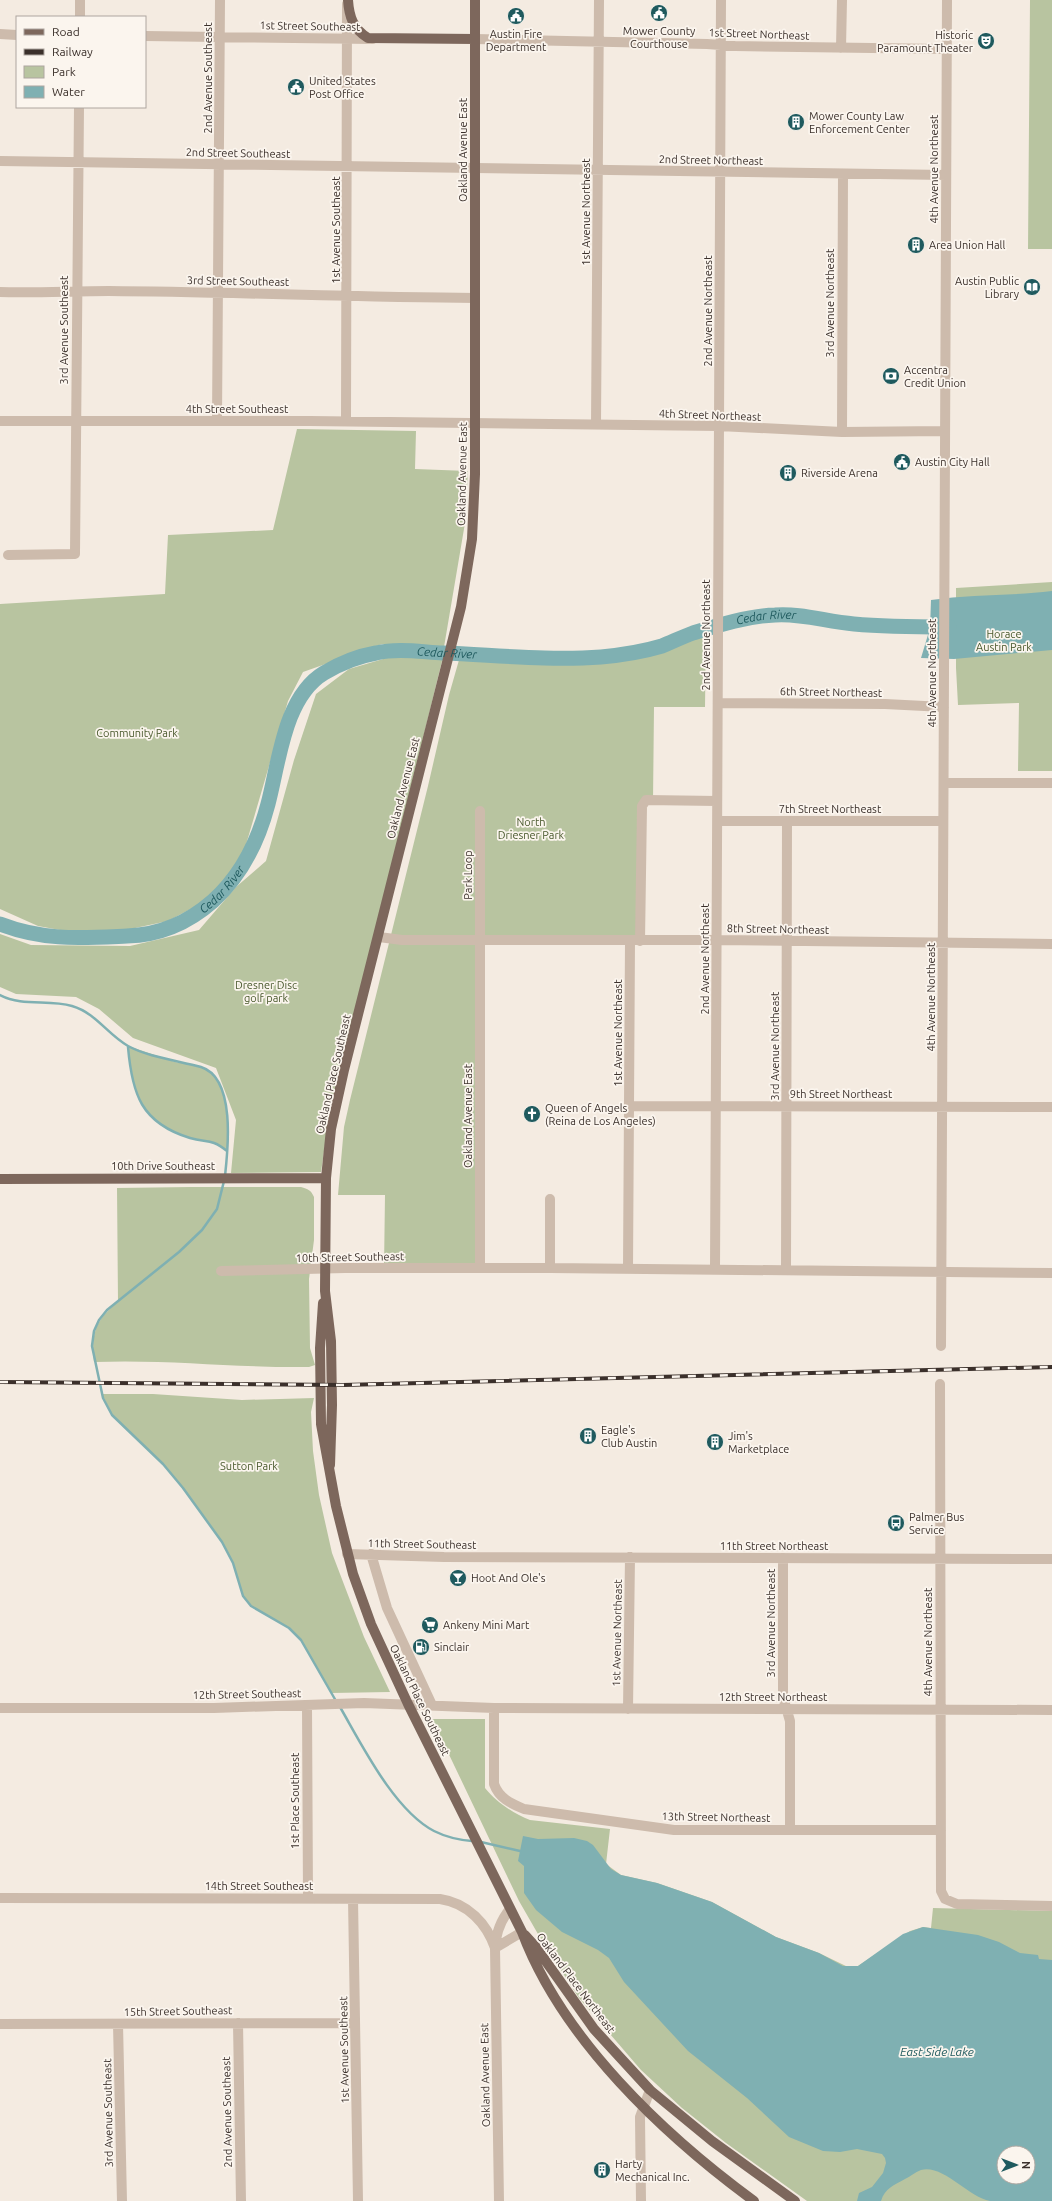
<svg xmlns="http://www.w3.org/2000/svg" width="1052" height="2201" font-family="Ubuntu,sans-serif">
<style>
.green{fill:#b8c4a0;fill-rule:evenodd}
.water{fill:#7fb0b2;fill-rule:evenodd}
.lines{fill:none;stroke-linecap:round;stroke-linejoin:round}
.stream{stroke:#7fb0b2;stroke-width:2.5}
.river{stroke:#7fb0b2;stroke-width:15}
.minor{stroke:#cdbbac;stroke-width:10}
.major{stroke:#7d675c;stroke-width:10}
.rail-casing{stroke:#3b302b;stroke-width:4}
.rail{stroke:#fbf5ee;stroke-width:2.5;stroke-dasharray:8;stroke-linecap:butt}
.labels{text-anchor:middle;stroke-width:3.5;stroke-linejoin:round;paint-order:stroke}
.street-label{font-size:11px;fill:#3b302b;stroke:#fbf5ee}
.poi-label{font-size:11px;fill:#3b302b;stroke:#fbf5ee;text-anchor:start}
.park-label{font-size:11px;fill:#4a5a2e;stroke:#fbf5ee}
.water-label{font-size:12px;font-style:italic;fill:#1f5a5e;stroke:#fbf5ee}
</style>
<rect width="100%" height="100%" fill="#f4ebe1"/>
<!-- green -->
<path class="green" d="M 1030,0 L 1052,0 L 1052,249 L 1028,249 Z
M 297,429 L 416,431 L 415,469 L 468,471 L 465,523 L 444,647 L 409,644 L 382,644 L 303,672 L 288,701 L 245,848 L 226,879 L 202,903 L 168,921 L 121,931 L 71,932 L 38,926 L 0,909 L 0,604 L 165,594 L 168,535 L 273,530 Z
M 1052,582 L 1052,771 L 1018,771 L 1019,703 L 958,705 L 956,668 L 956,588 Z
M 706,630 L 705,707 L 654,707 L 653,801 L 646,800 L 640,941 L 480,939 L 480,1268 L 384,1268 L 385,1195 L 338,1195 L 344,1127 L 350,1100 L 428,786 L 449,695 L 461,653 C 518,656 578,663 634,653 C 659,648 682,636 706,630 Z
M 390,657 L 443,657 L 374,937 L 331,1104 L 321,1172 L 231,1173 L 236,1120 L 216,1068 L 133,1038 L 99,1009 L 76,997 L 16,994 L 0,987 L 0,934 L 31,945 L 130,946 L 199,930 L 236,887 L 266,861 L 294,760 L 316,694 L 349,669 Z
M 128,1046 C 144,1051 160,1057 175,1062 C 186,1064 199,1064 208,1070 C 230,1084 229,1129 228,1151 C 210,1137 209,1144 191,1138 C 142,1124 132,1093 128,1046 Z
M 190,1187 L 301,1187 C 308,1189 311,1190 314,1197 L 314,1240 L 309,1279 L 310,1348 L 315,1365 L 309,1367 C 237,1368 166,1359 94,1362 C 91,1334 95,1320 118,1302 L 117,1188 Z
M 102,1394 L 153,1394 L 242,1400 L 314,1398 L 311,1412 L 313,1451 L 319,1495 L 332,1553 L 364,1637 L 390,1692 L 331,1693 L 301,1640 L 289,1628 L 251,1606 L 243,1596 L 233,1563 L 222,1542 L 183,1488 L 163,1464 L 113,1416 Z
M 432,1719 L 485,1719 L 485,1788 C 496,1802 514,1814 530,1820 L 610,1829 L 606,1864 L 621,1875 L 657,1883 L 712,1902 L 776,1937 L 819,1953 L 848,1967 L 858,1966 L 910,1931 L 923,1927 L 931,1928 L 933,1908 L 1052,1911 L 1052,2201 L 807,2201 L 726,2143 L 682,2108 L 641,2070 L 579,1998 L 542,1941 L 519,1901 ZM 1004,2153 L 1028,2153 L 1028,2177 L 1004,2177 Z"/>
<!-- water -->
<path class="water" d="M 1052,591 L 1052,650 L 954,659 L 921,658 L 930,628 L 931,600 C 971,594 1012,596 1052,591 Z
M 523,1836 L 538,1839 L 574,1838 L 587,1841 L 593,1845 L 611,1869 L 621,1875 L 657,1883 L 712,1902 L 776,1937 L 819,1953 L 843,1966 L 858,1966 L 903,1934 L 923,1927 L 978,1935 L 999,1942 L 1020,1953 L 1038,1955 L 1039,1959 L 1052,1960 L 1052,2201 C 1032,2201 1009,2201 990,2201 C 968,2197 943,2164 921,2170 C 915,2172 910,2177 905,2179 C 894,2185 885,2188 881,2201 L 857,2201 L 859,2193 L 872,2187 L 883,2173 L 886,2163 L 885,2158 L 882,2154 L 857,2149 L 840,2152 L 823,2151 L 789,2137 L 747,2098 L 688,2051 L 624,1982 L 609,1958 L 598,1950 L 562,1932 L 536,1910 L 524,1893 L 524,1866 L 518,1861 ZM 1004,2153 L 1028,2153 L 1028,2177 L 1004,2177 Z"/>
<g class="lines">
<!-- stream -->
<path class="stream" d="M 0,995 C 23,1007 48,999 72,1006 C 96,1013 107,1034 128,1046 C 148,1057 180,1061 201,1067 C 236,1078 228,1149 225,1176
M 128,1047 C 132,1094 141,1123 190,1138 C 207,1143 211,1138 227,1151
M 224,1181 L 217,1209 L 202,1230 L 179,1252 L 107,1310 L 99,1320 L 94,1331 L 92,1346 L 103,1398 L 112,1415 L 163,1464 L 183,1488 L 222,1542 L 233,1563 L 243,1596 L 251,1606 L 289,1628 L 301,1640 L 336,1701
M 340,1707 C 362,1745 394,1810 434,1831 C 446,1837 459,1840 472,1841
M 481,1842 L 520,1851"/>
<!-- river -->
<path class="river" id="s1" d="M 0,924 C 44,941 81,938 127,936 C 161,935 188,923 213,901 C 242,875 258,842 268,804 C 279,763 284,697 324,673 C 339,664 359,656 376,653 C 398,648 421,652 443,653 C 495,655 549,661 601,657 C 622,655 642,652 662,646 C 672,642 682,637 693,633 C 719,625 748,616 775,615 C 802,613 827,622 854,624 C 886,627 917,627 949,627"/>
<!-- minor -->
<path class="minor" d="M 80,17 L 80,0
M 0,34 L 17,35
M 145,36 L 373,39
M 475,39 L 707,44 L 735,46 L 946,49
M 841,48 L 842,0
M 0,161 L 946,175
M 0,292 C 36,293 73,291 109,291 C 231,292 353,297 475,298
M 0,421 L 310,421 L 719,426 L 842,432 L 944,431
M 217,421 L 220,0
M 346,421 L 347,4
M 596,425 L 599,0
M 842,432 L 843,175
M 8,555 L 75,554 L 79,107
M 718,703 L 885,704 L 944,707
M 944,783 L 1052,783
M 718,821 L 943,821
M 379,937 L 402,940 L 717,940 L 1052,944
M 640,941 L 642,806 L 646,800 L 717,801
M 629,1106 L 1052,1107
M 480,1268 L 480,811
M 550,1268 L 550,1199
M 628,1269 L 630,941
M 715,1270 L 721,0
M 786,1270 L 787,821
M 221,1271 L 345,1268 L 550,1268 L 1052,1273
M 941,1346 L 947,0
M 940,1384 L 941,1891 L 945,1899 L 957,1904 L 1052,1906
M 347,1554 L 444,1557 L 1052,1559
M 371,1554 L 387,1608 L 432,1705
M 783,1558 L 783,1697 L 790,1721 L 790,1830
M 307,1705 L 308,1898
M 0,1708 L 214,1708 L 364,1703 L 494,1708 L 1052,1710
M 494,1708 L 494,1784 C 499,1798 510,1803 524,1809 L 674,1830 L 941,1830
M 628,1709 L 630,1557
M 0,1898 L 440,1899 C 468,1903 487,1924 495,1948
M 353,1899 L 358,2201
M 495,1948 L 522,1932
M 238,2023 L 241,2201
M 0,2024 L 355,2023
M 118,2024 L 122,2201
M 499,2201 L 495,1948 C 496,1933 500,1921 510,1909
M 641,2201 L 640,2117 L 650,2090"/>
<!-- major -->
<path class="major" d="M 348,0 C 349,16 353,29 368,38 L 475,39
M 0,1179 L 326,1178
M 323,1303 L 320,1348 L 321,1424 L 336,1506 L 353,1574 L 371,1624 L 408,1704 L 522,1932 C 562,2039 664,2135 754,2201
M 330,1465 L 332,1405 L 331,1341 L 325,1291 L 326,1178 L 331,1129 L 344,1070 L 461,607 L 472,539 L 475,474 L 475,0
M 525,1935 L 535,1946 L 594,2029 L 650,2090 L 712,2141 L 795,2201"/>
<!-- rail casing -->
<g class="rail-casing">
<path id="rail" d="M 0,1382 L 343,1385 L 1052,1367"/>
</g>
<!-- rail -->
<use href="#rail" class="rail"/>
</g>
<!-- icons -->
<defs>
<g id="civic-disc" transform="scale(0.9)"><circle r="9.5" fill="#1f5a5e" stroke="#fbf5ee"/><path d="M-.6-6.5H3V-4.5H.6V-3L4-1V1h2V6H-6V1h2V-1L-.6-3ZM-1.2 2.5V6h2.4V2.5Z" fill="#fff"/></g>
<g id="theatre-disc" transform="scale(0.9)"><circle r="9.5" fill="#1f5a5e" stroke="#fbf5ee"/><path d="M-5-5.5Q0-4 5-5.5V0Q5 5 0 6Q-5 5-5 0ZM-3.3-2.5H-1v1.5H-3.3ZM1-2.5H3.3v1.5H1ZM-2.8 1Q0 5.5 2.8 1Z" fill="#fff"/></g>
<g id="building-disc" transform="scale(0.9)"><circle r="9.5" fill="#1f5a5e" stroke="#fbf5ee"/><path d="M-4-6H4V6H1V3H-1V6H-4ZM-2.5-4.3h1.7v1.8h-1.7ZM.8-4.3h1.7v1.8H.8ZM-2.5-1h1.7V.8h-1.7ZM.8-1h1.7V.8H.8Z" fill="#fff"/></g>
<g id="library-disc" transform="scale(0.9)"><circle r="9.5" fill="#1f5a5e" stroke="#fbf5ee"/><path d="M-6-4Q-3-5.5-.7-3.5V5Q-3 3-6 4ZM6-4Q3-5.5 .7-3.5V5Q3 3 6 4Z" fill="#fff"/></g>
<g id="bank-disc" transform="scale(0.9)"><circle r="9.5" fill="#1f5a5e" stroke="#fbf5ee"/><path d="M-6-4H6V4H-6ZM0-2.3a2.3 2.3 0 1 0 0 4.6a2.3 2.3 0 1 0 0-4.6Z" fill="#fff"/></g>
<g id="church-disc" transform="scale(0.9)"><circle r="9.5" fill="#1f5a5e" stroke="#fbf5ee"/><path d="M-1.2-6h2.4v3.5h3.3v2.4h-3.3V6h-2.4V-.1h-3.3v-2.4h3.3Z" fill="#fff"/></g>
<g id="bus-disc" transform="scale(0.9)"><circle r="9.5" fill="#1f5a5e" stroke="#fbf5ee"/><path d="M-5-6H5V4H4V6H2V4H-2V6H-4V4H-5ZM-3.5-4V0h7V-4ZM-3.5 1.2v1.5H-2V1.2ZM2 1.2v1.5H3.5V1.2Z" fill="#fff"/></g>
<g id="bar-disc" transform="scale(0.9)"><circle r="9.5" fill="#1f5a5e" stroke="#fbf5ee"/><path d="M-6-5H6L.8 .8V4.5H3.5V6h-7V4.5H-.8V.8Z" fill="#fff"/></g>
<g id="supermarket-disc" transform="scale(0.9)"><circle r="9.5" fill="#1f5a5e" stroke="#fbf5ee"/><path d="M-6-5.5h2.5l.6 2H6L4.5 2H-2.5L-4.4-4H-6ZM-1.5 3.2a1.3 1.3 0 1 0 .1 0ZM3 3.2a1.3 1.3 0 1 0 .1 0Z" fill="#fff"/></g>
<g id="fuel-disc" transform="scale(0.9)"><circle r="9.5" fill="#1f5a5e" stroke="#fbf5ee"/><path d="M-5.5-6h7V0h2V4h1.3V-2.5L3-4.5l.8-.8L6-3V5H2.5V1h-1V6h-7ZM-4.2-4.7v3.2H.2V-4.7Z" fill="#fff"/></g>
</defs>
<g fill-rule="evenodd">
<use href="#civic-disc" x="659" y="13"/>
<use href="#civic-disc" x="516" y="16"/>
<use href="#theatre-disc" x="986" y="41"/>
<use href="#civic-disc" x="296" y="87"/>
<use href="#building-disc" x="796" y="122"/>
<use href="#building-disc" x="916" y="245"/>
<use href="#library-disc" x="1032" y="287"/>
<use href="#bank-disc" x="891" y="376"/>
<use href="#civic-disc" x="902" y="462"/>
<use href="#building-disc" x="788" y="473"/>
<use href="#church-disc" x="532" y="1114"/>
<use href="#building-disc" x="588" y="1436"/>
<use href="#building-disc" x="715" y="1442"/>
<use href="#bus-disc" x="896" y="1523"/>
<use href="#bar-disc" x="458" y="1578"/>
<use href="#supermarket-disc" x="430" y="1625"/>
<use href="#fuel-disc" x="421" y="1647"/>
<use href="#building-disc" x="602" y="2170"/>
</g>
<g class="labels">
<!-- street labels -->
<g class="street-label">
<text transform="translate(310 26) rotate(1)" y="4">1st Street Southeast</text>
<text transform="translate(759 34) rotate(2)" y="4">1st Street Northeast</text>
<text transform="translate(208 78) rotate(-90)" y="4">2nd Avenue Southeast</text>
<text transform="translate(463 150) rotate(-90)" y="4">Oakland Avenue East</text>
<text transform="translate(238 153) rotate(1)" y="4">2nd Street Southeast</text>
<text transform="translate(711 160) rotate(1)" y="4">2nd Street Northeast</text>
<text transform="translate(934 169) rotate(-90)" y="4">4th Avenue Northeast</text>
<text transform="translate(586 212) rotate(-90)" y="4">1st Avenue Northeast</text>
<text transform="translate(336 230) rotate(-90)" y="4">1st Avenue Southeast</text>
<text transform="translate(238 281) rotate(1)" y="4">3rd Street Southeast</text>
<text transform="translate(830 303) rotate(-90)" y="4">3rd Avenue Northeast</text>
<text transform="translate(708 311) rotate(-90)" y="4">2nd Avenue Northeast</text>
<text transform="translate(64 330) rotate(-90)" y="4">3rd Avenue Southeast</text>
<text x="237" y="413">4th Street Southeast</text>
<text transform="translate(710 415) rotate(2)" y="4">4th Street Northeast</text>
<text transform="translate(462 474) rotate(-89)" y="4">Oakland Avenue East</text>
<text transform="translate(706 635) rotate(-90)" y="4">2nd Avenue Northeast</text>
<text transform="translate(932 673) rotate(-90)" y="4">4th Avenue Northeast</text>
<text transform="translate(831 692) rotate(1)" y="4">6th Street Northeast</text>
<text transform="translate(403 788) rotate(-76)" y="4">Oakland Avenue East</text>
<text x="830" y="813">7th Street Northeast</text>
<text transform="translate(468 875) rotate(-90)" y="4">Park Loop</text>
<text transform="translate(778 929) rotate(1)" y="4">8th Street Northeast</text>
<text transform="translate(705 959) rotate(-90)" y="4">2nd Avenue Northeast</text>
<text transform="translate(931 997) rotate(-90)" y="4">4th Avenue Northeast</text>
<text transform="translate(618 1033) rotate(-90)" y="4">1st Avenue Northeast</text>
<text transform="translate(775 1046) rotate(-90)" y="4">3rd Avenue Northeast</text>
<text transform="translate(333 1074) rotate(-77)" y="4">Oakland Place Southeast</text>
<text x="841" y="1098">9th Street Northeast</text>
<text transform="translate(468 1116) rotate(-90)" y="4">Oakland Avenue East</text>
<text x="163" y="1170">10th Drive Southeast</text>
<text transform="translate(350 1257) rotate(-1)" y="4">10th Street Southeast</text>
<text transform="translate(422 1544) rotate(1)" y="4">11th Street Southeast</text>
<text x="774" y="1550">11th Street Northeast</text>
<text transform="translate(771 1623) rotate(-90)" y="4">3rd Avenue Northeast</text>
<text transform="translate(617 1633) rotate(-89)" y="4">1st Avenue Northeast</text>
<text transform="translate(928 1642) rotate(-90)" y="4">4th Avenue Northeast</text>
<text transform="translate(247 1694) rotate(-1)" y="4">12th Street Southeast</text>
<text x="773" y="1701">12th Street Northeast</text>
<text transform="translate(420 1700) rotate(64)" y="4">Oakland Place Southeast</text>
<text transform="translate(295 1801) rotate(-90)" y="4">1st Place Southeast</text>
<text transform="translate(716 1817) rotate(1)" y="4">13th Street Northeast</text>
<text x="259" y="1890">14th Street Southeast</text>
<text transform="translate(576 1983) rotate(53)" y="4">Oakland Place Northeast</text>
<text transform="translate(178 2011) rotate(-1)" y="4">15th Street Southeast</text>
<text transform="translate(344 2050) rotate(-91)" y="4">1st Avenue Southeast</text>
<text transform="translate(485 2075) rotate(-91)" y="4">Oakland Avenue East</text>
<text transform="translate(227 2112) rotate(-91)" y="4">2nd Avenue Southeast</text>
<text transform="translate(108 2113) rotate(-91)" y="4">3rd Avenue Southeast</text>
</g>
<!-- poi labels -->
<g class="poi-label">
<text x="659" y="35" text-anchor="middle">Mower County<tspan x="659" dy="13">Courthouse</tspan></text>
<text x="516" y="38" text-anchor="middle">Austin Fire<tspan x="516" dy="13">Department</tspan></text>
<text x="973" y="39" text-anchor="end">Historic<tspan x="973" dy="13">Paramount Theater</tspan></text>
<text x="309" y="85">United States<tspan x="309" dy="13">Post Office</tspan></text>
<text x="809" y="120">Mower County Law<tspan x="809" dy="13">Enforcement Center</tspan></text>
<text x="929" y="249">Area Union Hall</text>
<text x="1019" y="285" text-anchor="end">Austin Public<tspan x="1019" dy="13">Library</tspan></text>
<text x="904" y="374">Accentra<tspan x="904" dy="13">Credit Union</tspan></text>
<text x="915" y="466">Austin City Hall</text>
<text x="801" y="477">Riverside Arena</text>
<text x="545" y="1112">Queen of Angels<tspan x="545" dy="13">(Reina de Los Angeles)</tspan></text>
<text x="601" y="1434">Eagle's<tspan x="601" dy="13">Club Austin</tspan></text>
<text x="728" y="1440">Jim's<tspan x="728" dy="13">Marketplace</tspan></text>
<text x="909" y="1521">Palmer Bus<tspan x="909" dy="13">Service</tspan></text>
<text x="471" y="1582">Hoot And Ole's</text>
<text x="443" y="1629">Ankeny Mini Mart</text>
<text x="434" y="1651">Sinclair</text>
<text x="615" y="2168">Harty<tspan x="615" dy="13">Mechanical Inc.</tspan></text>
</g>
<!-- park labels -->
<g class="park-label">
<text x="1004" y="638">Horace<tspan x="1004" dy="13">Austin Park</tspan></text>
<text x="137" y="737">Community Park</text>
<text x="531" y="826">North<tspan x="531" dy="13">Driesner Park</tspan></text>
<text x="266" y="989">Dresner Disc<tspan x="266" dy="13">golf park</tspan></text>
<text x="249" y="1470">Sutton Park</text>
</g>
<!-- water labels -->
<g class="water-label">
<text dy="4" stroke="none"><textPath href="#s1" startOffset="935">Cedar River</textPath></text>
<text dy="4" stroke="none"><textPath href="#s1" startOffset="610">Cedar River</textPath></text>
<text dy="4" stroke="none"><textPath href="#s1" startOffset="238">Cedar River</textPath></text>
<text x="937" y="2056">East Side Lake</text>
</g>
</g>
<!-- legend -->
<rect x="16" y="16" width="130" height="92" fill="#fbf5ee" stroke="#aea6a0"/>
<rect x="24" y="29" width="20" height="6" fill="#7d675c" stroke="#aea6a0"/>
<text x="52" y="36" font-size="12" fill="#3b302b">Road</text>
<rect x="24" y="49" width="20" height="6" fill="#3b302b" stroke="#aea6a0"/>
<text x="52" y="56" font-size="12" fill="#3b302b">Railway</text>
<rect x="24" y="66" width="20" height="12" fill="#b8c4a0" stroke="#aea6a0"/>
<text x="52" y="76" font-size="12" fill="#3b302b">Park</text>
<rect x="24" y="86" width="20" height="12" fill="#7fb0b2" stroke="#aea6a0"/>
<text x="52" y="96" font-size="12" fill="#3b302b">Water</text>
<!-- north arrow -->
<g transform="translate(1016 2165) rotate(90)"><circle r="19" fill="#fbf5ee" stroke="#aea6a0"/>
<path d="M0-3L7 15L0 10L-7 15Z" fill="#1f5a5e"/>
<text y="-6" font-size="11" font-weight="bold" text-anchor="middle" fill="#3b302b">N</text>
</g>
</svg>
